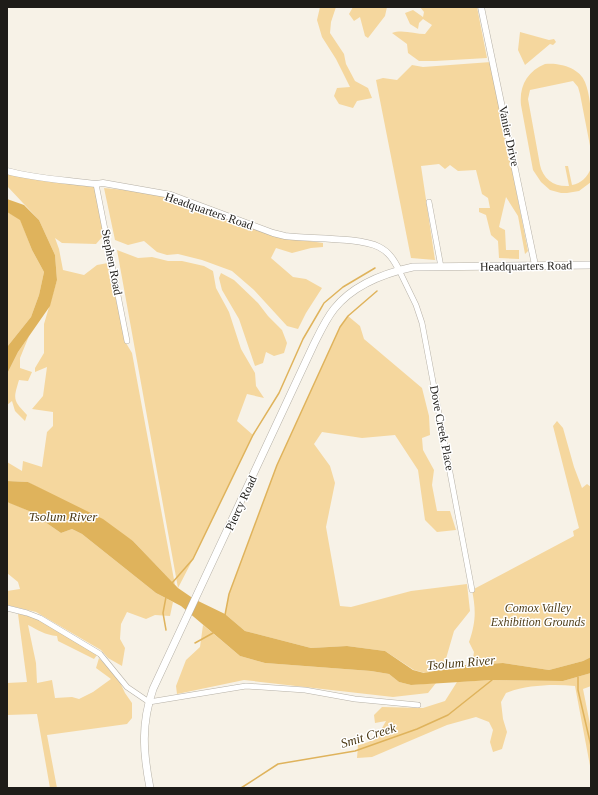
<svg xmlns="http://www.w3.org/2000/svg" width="598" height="795" font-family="'Times New Roman',serif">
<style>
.green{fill:#f5d79e}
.water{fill:#dfb35c}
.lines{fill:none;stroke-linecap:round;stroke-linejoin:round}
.stream{stroke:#dfb35c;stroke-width:1.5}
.minor-casing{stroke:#b6b1a7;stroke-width:6}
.tertiary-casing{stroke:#b6b1a7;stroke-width:7}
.secondary-casing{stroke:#b6b1a7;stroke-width:8}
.minor{stroke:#fff;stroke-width:5}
.tertiary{stroke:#fff;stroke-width:6}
.secondary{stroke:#fff;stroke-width:7}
.labels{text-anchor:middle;stroke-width:3;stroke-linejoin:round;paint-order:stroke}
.street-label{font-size:12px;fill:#1e1c18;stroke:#fff}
.park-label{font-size:12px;font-style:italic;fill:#52401b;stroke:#fff}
.water-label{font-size:13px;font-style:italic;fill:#4c3a15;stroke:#fff}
</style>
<rect width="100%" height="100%" fill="#f7f2e7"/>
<!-- green -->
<path class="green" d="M 320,7 L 336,7 L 331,22 L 330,33 L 344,54 L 346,64 L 355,81 L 368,88 L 372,98 L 357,101 L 353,108 L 339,104 L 334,96 L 337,88 L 350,87 L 336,59 L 322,37 L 317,20 Z
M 353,7 L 387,7 L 385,16 L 368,38 L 365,36 L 360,17 L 354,21 L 349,14 Z
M 420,7 L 477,7 L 487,58 L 435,61 L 419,61 L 408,53 L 407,44 L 392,33 C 402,29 415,34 425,34 L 432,25 L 423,19 L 419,23 L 418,29 L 410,24 L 405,13 L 413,10 L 423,17 L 424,12 Z
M 520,32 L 549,40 L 554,39 L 556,42 L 553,45 L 550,44 L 525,65 L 518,50 Z
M 491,62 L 528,251 L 525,254 L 518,216 L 506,197 L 499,227 L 505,230 L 506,250 L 519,250 L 519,259 L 499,258 L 498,241 L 491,235 L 486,215 L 479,212 L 479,208 L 490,208 L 488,198 L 482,194 L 476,170 L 458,171 L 450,165 L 445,169 L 439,164 L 421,166 L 435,260 L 411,258 L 376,80 L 383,78 L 397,80 L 412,65 L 423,67 Z
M 545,64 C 559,62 580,68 585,82 C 593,103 591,129 591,151 L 580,94 L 578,87 L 573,81 L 530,90 L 528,99 L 540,165 C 543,179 554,187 569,186 L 565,166 L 568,166 L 572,185 C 581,184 588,176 591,168 L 591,182 L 579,191 L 567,193 L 561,193 L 550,190 L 541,182 L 533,170 L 521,105 C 519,87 527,71 545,64 Z
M 7,173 L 44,181 L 95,187 L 104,235 L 96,244 L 62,243 L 55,238 L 59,249 L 63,270 L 84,275 L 97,265 L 108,263 L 126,343 L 132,353 L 175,585 L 133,541 L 28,482 L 7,481 L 7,462 L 22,471 L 23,461 L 42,467 L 47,432 L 53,426 L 53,412 L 32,409 L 43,396 L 47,367 L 35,372 L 35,368 L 44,353 L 44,324 L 57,280 L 55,255 L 39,220 L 7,186 Z
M 104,188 L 165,194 L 242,226 L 288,238 L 323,243 L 323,247 L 311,248 L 292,253 L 276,248 L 271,258 L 293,277 L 306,279 L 322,288 L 306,313 L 298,329 L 287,326 L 254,290 L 232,271 L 202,260 L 178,254 L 167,255 L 157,252 L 144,241 L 128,245 L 115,240 Z
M 7,212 L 20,219 L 32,250 L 44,272 L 39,295 L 31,317 L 7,347 Z
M 117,250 L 138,258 L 152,257 L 168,261 L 182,261 L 204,266 L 213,271 L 216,288 L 229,312 L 241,349 L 255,373 L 256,386 L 264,398 L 247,394 L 237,421 L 253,435 L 193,559 L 178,588 Z
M 221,273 L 234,280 L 258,303 L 268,316 L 282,330 L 287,343 L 284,353 L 274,356 L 266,352 L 263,363 L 255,366 L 239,319 L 222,290 L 219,278 Z
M 348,316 L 360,326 L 364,339 L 422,388 L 429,416 L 430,435 L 422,438 L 423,450 L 434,470 L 432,485 L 437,511 L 450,511 L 456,530 L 437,532 L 425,520 L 418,470 L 395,435 L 362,438 L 322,432 L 314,444 L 330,466 L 335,483 L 326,527 L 340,606 L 351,607 L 411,591 L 467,584 L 470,611 L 454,631 L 443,669 L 425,673 L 414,670 L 385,651 L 347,646 L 311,648 L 245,631 L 225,614 L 229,594 L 277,465 L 340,327 Z
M 29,336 L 20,358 L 20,368 L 32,372 L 28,381 L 19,380 C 13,400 13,400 27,415 L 25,421 L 15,411 L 12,401 L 7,405 L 7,374 L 18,352 Z
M 557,421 L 563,428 L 574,467 L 582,488 L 587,484 L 591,487 L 591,657 L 583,661 L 549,670 L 503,663 L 472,664 L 474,652 L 469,642 C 476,622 476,610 472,590 L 574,536 L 573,531 L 579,528 L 553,426 Z
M 9,502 L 29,511 L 61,533 L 72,529 L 82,534 L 156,593 L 173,602 L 170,616 L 155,615 L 146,619 L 127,612 L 121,624 L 120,639 L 125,648 L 122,666 L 108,658 L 101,650 L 36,612 L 7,605 L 7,591 L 20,589 L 18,582 L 7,573 L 7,504 Z
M 18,614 C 45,617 74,641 97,655 L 94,659 L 58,641 L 57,636 C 45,635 38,630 28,625 L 36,663 L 37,683 L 52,680 L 55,698 L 72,697 L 79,699 L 93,692 L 111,679 L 96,668 L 99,658 L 118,678 L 125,693 L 132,703 L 132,718 L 127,724 L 47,735 L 57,788 L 50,788 L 37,714 L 7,715 L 7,683 L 27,682 Z
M 203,625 L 240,656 L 265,663 L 371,671 L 389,674 L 399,682 L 411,685 L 436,683 L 428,693 L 393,697 L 244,680 L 177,694 L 176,686 L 186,660 L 200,647 Z
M 591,673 L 591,686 L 583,689 L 591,729 L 591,771 L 575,686 C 552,684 527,685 506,693 L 501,702 L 503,719 L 507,732 L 502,749 L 493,752 L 490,742 L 493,730 L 489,722 L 476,717 L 447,725 L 372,757 L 357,758 L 358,745 C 375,742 378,735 386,721 L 375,723 L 374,715 L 382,707 L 423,708 L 445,701 L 457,682 L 492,680 L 563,681 Z"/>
<!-- water -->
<path class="water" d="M 7,199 L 24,205 L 39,220 L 55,255 L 57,280 L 50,306 L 18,352 L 7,374 L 7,347 L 31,317 L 39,295 L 44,272 L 32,250 L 20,220 L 7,212 Z
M 7,481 L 28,482 L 103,519 L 133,541 L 178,588 L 194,599 L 225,614 L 245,631 L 311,648 L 347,646 L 385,651 L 413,670 L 424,673 L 466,665 L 503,663 L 549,670 L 583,661 L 591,657 L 591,673 L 563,681 L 492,680 L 411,685 L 399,682 L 389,674 L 371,671 L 265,663 L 240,656 L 181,606 L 156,593 L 82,534 L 72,529 L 61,533 L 29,511 L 7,502 Z"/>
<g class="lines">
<!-- stream -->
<path class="stream" d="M 172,583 L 193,559 L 253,435 L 279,393 L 303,339 L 320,310 L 324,303 L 343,287 L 375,268
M 225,615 L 229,594 L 277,465 L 340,327 L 348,316 L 377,291
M 166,630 L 163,613 L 166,597
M 195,643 L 213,633
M 578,677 L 578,690 L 591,746
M 241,788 L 278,764 L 355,751 L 417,729 L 448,715 L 492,680"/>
<!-- minor casing -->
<g class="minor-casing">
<path id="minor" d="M 96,184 L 127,341
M 429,202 L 441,267
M 399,270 L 416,305 L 422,323 L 472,590
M 7,608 L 27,613 L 40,618 L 100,654 L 127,687 L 149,702 L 246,686 L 305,690 L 355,699 L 418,705"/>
</g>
<!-- tertiary casing -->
<g class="tertiary-casing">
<path id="tertiary" d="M 481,7 L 535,265
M 7,171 C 36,179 66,180 96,184 L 103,183 L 171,195 L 273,233 L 285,236 C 308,239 360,237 379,247 C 389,252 394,260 399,270"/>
</g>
<!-- secondary casing -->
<g class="secondary-casing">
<path id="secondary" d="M 150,788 C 143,752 141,724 153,689 L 314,344 C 320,332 326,319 334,309 C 353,285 385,273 413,267 L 591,265"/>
</g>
<!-- minor -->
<use href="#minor" class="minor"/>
<!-- tertiary -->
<use href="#tertiary" class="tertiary"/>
<!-- secondary -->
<use href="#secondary" class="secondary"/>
</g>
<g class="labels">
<!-- street labels -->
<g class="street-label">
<text transform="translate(509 136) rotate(78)" y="4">Vanier Drive</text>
<text transform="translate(209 211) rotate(19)" y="4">Headquarters Road</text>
<text transform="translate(112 262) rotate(79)" y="4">Stephen Road</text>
<text transform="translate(526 266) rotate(-1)" y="4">Headquarters Road</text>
<text transform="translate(442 428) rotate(79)" y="4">Dove Creek Place</text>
<text transform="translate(241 503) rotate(-65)" y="4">Piercy Road</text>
</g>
<!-- park labels -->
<g class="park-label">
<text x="538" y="612">Comox Valley<tspan x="538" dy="14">Exhibition Grounds</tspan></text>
</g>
<!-- water labels -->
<g class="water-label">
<text x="63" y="521">Tsolum River</text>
<text transform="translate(461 662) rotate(-5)" y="5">Tsolum River</text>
<text transform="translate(368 735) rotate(-17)" y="5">Smit Creek</text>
</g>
</g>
<!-- border -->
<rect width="598" height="795" fill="none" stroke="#1e1c18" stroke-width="16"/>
</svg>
